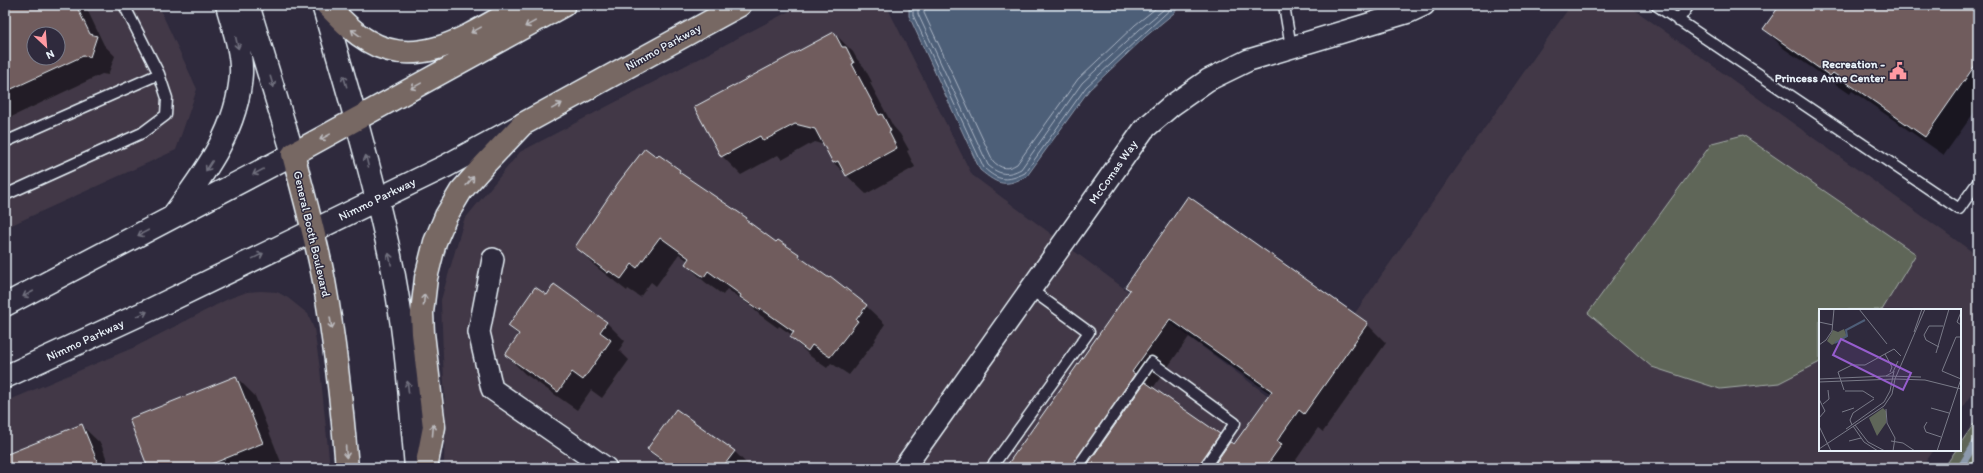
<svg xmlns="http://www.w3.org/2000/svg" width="1983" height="473" font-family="Itim,sans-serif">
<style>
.built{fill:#423947;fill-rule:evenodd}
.green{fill:#5f6659;stroke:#a4aca8}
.water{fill:#4e5e78;stroke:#8c99ab}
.shadow{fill:#0007;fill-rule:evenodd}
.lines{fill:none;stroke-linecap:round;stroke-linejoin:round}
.shore{stroke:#aab6c5;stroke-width:1}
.stream{stroke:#8c99ab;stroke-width:7}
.building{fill:#6f5c5d;stroke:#e8f1f8;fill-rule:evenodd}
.service-casing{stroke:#e8f1f8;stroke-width:13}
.minor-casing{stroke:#e8f1f8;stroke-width:24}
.secondary-casing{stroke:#e8f1f8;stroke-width:25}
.trunk-casing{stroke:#e8f1f8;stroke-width:25}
.service{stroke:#2f2a3d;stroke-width:10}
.minor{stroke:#2f2a3d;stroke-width:21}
.secondary{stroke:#2f2a3d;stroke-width:22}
.trunk{stroke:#776864;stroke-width:22}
.oneway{stroke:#bbbabd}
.oneway2{stroke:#70707e}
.labels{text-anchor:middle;stroke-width:3;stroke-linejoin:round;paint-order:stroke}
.street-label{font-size:12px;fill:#e8f1f8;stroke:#2f2a3d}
.poi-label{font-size:12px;font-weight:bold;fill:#e8f1f8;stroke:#2f2a3d;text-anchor:end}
.inset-river{fill:none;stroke:#4e5e78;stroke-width:2}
.inset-road{fill:none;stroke:#797a88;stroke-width:1}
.view{fill:#965dcd;fill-opacity:0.15;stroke:#965dcd;stroke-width:2}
.inset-edge{fill:none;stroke:#e8f1f8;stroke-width:2}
</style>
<rect width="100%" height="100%" fill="#2f2a3d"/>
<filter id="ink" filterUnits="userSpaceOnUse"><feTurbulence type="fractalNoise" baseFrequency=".025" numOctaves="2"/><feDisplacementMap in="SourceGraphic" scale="8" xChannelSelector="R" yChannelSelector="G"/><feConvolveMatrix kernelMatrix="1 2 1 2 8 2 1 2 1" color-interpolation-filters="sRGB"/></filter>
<g filter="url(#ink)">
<!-- built -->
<path class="built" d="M 5,5 L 158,5 L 197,89 L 176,150 L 5,228 ZM 34,34 L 58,34 L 58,58 L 34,58 Z
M 801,5 L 886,5 L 972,175 L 1287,410 L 1571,5 L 1628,5 L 1978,256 L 1978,386 L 1960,412 L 1960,310 L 1820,310 L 1820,450 L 1934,450 L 1921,468 L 444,468 L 445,410 L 441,300 L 464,220 L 520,152 Z
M 261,291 L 277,292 L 288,298 L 308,314 L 314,329 L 320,369 L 330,468 L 5,468 L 5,402 L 135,347 L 228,299 L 247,292 Z"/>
<!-- green -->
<path class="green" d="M 1743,135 L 1916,254 L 1882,310 L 1820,310 L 1820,362 L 1779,383 L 1720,389 L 1652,367 L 1588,313 L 1712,143 Z
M 1978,418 L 1978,468 L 1944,468 L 1956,450 L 1960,450 L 1960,444 Z"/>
<!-- water -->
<path class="water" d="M 909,5 L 1180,5 L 1174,13 L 1145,37 L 1089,90 L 1027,176 C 1006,187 999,186 980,170 L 909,16 Z"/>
<!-- shadow -->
<path class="shadow" d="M 5,5 L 85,5 L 104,45 L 115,56 L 108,75 L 102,74 L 5,120 ZM 34,34 L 58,34 L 58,58 L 34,58 Z
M 1781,5 L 1978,5 L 1978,107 L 1944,155 L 1852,91 L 1850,94 L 1783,48 L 1765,29 Z
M 834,33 L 853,52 L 857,59 L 864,67 L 872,82 L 870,83 L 893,126 L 900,134 L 909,150 L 907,151 L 915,167 L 866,194 L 834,163 L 825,145 L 814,142 L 782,160 L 778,155 L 741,175 L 722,156 Z
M 659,156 L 688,179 L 747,219 L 756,229 L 777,243 L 778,241 L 798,255 L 808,265 L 866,306 L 885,324 L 875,339 L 876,340 L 849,375 L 831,363 L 827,368 L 810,356 L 791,337 L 792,335 L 779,326 L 778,328 L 760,315 L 748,304 L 727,289 L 723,295 L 705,282 L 686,264 L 688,261 L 679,254 L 656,286 L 651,282 L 640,297 L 628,289 L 627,291 L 595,266 L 577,247 Z
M 1188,198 L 1367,324 L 1386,343 L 1323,432 L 1318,428 L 1296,460 L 1300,464 L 1297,468 L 1197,468 L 1219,437 L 1216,437 L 1195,468 L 1006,468 L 1131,291 L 1126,286 ZM 1189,337 L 1271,394 L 1234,446 L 1229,445 L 1219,435 L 1153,388 Z
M 547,296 L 606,322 L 625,341 L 619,350 L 629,360 L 602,398 L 591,390 L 577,410 L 525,374 L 506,355 L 519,336 L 509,326 Z
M 236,377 L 255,396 L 281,462 L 267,468 L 149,468 Z
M 82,426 L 101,444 L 110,468 L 5,468 L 5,457 Z
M 648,449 L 734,451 L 751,468 L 668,468 Z"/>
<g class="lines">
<!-- shore -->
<path class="shore" d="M 913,5 L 913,15 L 984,168 C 998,181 1007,182 1025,173 L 1086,87 L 1175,5
M 918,5 L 918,14 L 988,165 C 999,175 1008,176 1021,169 L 1082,83 L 1139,30 L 1169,5
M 924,5 L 924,13 L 993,161 C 1001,169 1007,170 1017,164 L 1078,79 L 1135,25 L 1160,5"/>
<!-- stream -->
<path class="stream" d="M 1960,468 L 1978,439"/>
</g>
<!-- building -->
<path class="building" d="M 5,5 L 76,5 L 90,34 L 97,36 L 90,57 L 83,56 L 5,92 ZM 34,34 L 58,34 L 58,58 L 34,58 Z
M 1780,5 L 1978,5 L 1978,61 L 1925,137 L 1833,73 L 1830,76 L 1763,29 Z
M 834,32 L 842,47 L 846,47 L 854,63 L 852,64 L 879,115 L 882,114 L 891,131 L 889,132 L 897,148 L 846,176 L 838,161 L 833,163 L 815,129 L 795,124 L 763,141 L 760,136 L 721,157 L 694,107 Z
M 645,148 L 657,157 L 659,155 L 680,170 L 679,172 L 747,218 L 746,220 L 776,242 L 778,240 L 799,254 L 798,256 L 829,278 L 830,276 L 867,305 L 856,320 L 858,321 L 830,357 L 812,345 L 808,351 L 790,337 L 794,332 L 760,308 L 759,310 L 740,297 L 741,295 L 708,271 L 704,277 L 685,264 L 689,258 L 660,237 L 637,268 L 632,264 L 621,279 L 609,271 L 608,273 L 575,247 L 618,183 Z
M 1188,196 L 1368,323 L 1304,414 L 1299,410 L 1277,441 L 1282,444 L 1265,468 L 1212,468 L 1230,442 L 1234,444 L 1272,391 L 1170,319 L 1132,372 L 1135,374 L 1071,468 L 1005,468 L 1130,290 L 1125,287 Z
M 554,284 L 607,322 L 600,332 L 611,340 L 583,380 L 572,372 L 558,392 L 505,355 L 519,334 L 508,326 L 535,287 L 547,295 Z
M 236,376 L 263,443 L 202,468 L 148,468 L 129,419 Z
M 1145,382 L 1220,434 L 1198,468 L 1085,468 Z
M 676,409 L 735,451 L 722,468 L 673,468 L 647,449 Z
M 82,424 L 100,468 L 5,468 L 5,455 Z"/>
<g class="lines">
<!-- service casing -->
<g class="service-casing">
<path id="service" d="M 1284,5 L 1291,47
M 1656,5 L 1959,209 L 1978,182
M 1678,21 L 1689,5
M 5,142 L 159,74
M 5,195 L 142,133 L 166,115 L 167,98 L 159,74 L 124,5
M 991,468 L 1089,332 L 1030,289
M 1077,468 L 1151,362 L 1235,423 L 1204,468"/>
</g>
<!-- minor casing -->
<g class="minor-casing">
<path id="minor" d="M 493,259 L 479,332 L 492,389 L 606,468
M 904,468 L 1144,129 L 1171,106 L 1208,80 L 1249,60 L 1409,12 L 1424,5"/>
</g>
<!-- secondary casing -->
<g class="secondary-casing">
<path id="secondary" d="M 323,5 C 346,84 369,162 387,242 C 404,316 410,393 416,468
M 175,213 C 206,171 238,128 241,74 C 242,51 233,27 227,5
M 5,305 L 293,154 L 248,5
M 5,377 L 152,309 L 446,166 L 518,127"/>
</g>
<!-- trunk casing -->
<g class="trunk-casing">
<path id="trunk" d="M 327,5 C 340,18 352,32 368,41 C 421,73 476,30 523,5
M 347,468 C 342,406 335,343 324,281 C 316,238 304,196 293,154 L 564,5
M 426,468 L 434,427 L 423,333 L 422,313 L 426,278 L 435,242 L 446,216 L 461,191 L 485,164 L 523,124 L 740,5"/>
</g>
<!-- service -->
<use href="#service" class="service"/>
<!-- minor -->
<use href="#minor" class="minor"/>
<!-- secondary -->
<use href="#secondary" class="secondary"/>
<!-- trunk -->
<use href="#trunk" class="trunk"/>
</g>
<!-- one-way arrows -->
<defs><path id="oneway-shaft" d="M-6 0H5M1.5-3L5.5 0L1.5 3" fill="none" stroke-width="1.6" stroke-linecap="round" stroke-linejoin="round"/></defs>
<g class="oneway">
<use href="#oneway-shaft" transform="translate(530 24) rotate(151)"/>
<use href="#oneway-shaft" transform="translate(476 30) rotate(151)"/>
<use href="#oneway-shaft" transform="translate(356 33) rotate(-144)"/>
<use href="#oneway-shaft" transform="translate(416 86) rotate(151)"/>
<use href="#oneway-shaft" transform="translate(557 106) rotate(-29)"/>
<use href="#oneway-shaft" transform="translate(325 137) rotate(151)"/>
<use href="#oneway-shaft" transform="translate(470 181) rotate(-50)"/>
<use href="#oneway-shaft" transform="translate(424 300) rotate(-84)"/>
<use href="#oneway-shaft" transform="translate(331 323) rotate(81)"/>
<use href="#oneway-shaft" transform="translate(433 430) rotate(-85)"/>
<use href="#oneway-shaft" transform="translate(346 452) rotate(86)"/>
</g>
<g class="oneway2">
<use href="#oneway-shaft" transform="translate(237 43) rotate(77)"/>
<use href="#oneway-shaft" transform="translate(345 81) rotate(-106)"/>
<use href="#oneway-shaft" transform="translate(272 82) rotate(73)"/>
<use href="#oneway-shaft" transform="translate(367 161) rotate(-104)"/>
<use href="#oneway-shaft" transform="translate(209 166) rotate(123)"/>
<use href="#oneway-shaft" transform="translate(258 172) rotate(152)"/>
<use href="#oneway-shaft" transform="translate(143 233) rotate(152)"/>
<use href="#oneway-shaft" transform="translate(258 256) rotate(-26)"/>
<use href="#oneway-shaft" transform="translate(390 259) rotate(-101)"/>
<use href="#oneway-shaft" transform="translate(28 294) rotate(152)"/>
<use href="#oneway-shaft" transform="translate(142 314) rotate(-25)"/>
<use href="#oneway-shaft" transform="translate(408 387) rotate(-96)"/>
</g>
</g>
<!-- icons -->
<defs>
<g id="civic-bare" transform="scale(1.38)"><path d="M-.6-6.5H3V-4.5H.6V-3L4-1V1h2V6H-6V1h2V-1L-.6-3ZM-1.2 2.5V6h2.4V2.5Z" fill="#ff9aa2" stroke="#2f2a3d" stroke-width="2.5" paint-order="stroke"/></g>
</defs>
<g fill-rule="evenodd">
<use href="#civic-bare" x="1898" y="71"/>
</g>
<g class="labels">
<!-- street labels -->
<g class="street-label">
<text transform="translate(663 47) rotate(-29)" y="4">Nimmo Parkway</text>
<text transform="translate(1113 172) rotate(-55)" y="4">McComas Way</text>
<text transform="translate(377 199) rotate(-26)" y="4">Nimmo Parkway</text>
<text transform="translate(312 234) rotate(77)" y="4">General Booth Boulevard</text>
<text transform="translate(85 340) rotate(-25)" y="4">Nimmo Parkway</text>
</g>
<!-- poi labels -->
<g class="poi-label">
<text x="1885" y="68">Recreation -<tspan x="1885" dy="14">Princess Anne Center</tspan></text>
</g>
</g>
<!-- overview -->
<g transform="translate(1819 309)">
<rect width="142" height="142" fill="#2f2a3d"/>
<path d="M 25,20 L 28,28 L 13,36 L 8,32 L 14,21 L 19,23 ZM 64,99 L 67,102 L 67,114 L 58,127 L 50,109 Z" fill="#5f6659"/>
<path class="inset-river" d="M 16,34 L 28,27 L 27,21 L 46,11"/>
<path class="inset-road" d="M 40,0 L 68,35M 142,3 L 138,13 L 142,16M 0,13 L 14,16M 95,23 L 103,0M 142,28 L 137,28 L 123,62 L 142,70M 0,36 L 7,31 L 13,22 L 15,0M 120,38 L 107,31 L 105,26 L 110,17 L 124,17M 117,44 L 130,0M 66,45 L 73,58 L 71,63M 67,67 L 102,68M 0,70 L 67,67 L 74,63 L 79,52M 0,73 L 76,70 L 106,0M 25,81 L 19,63 L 33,56 L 46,56 L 75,40 L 82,47M 26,82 L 44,82 L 55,89M 0,90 L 6,102 L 0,109M 4,95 L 10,90 L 9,81M 112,99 L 130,104M 67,100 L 68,114 L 76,129 L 74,142M 23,103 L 35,99M 108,113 L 105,118 L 107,123 L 122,128M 33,116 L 31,111 L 34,104 L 55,90M 36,116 L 49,133 L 66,142M 0,117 L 12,142M 34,117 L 45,133 L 59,142M 27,120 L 65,93 L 71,82 L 75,62M 30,132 L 42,129M 72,132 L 84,134 L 96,142M 0,140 L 65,97 L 73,85 L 76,70 L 106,71 L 142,80M 118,142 L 142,70"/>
<path class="view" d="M 22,30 L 92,64 L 84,81 L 14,46 Z"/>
<rect width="142" height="142" class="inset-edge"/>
</g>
<!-- margin -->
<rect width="1983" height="473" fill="none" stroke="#2f2a3d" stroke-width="20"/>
<rect x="10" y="10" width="1963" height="453" fill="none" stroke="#e8f1f8" stroke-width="1.5" filter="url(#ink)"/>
<!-- north arrow -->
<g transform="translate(46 46) rotate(154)"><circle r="19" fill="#2f2a3d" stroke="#797a88"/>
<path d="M0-3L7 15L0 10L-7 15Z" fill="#ff9aa2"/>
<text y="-6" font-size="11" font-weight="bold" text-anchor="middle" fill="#e8f1f8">N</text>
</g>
</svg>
